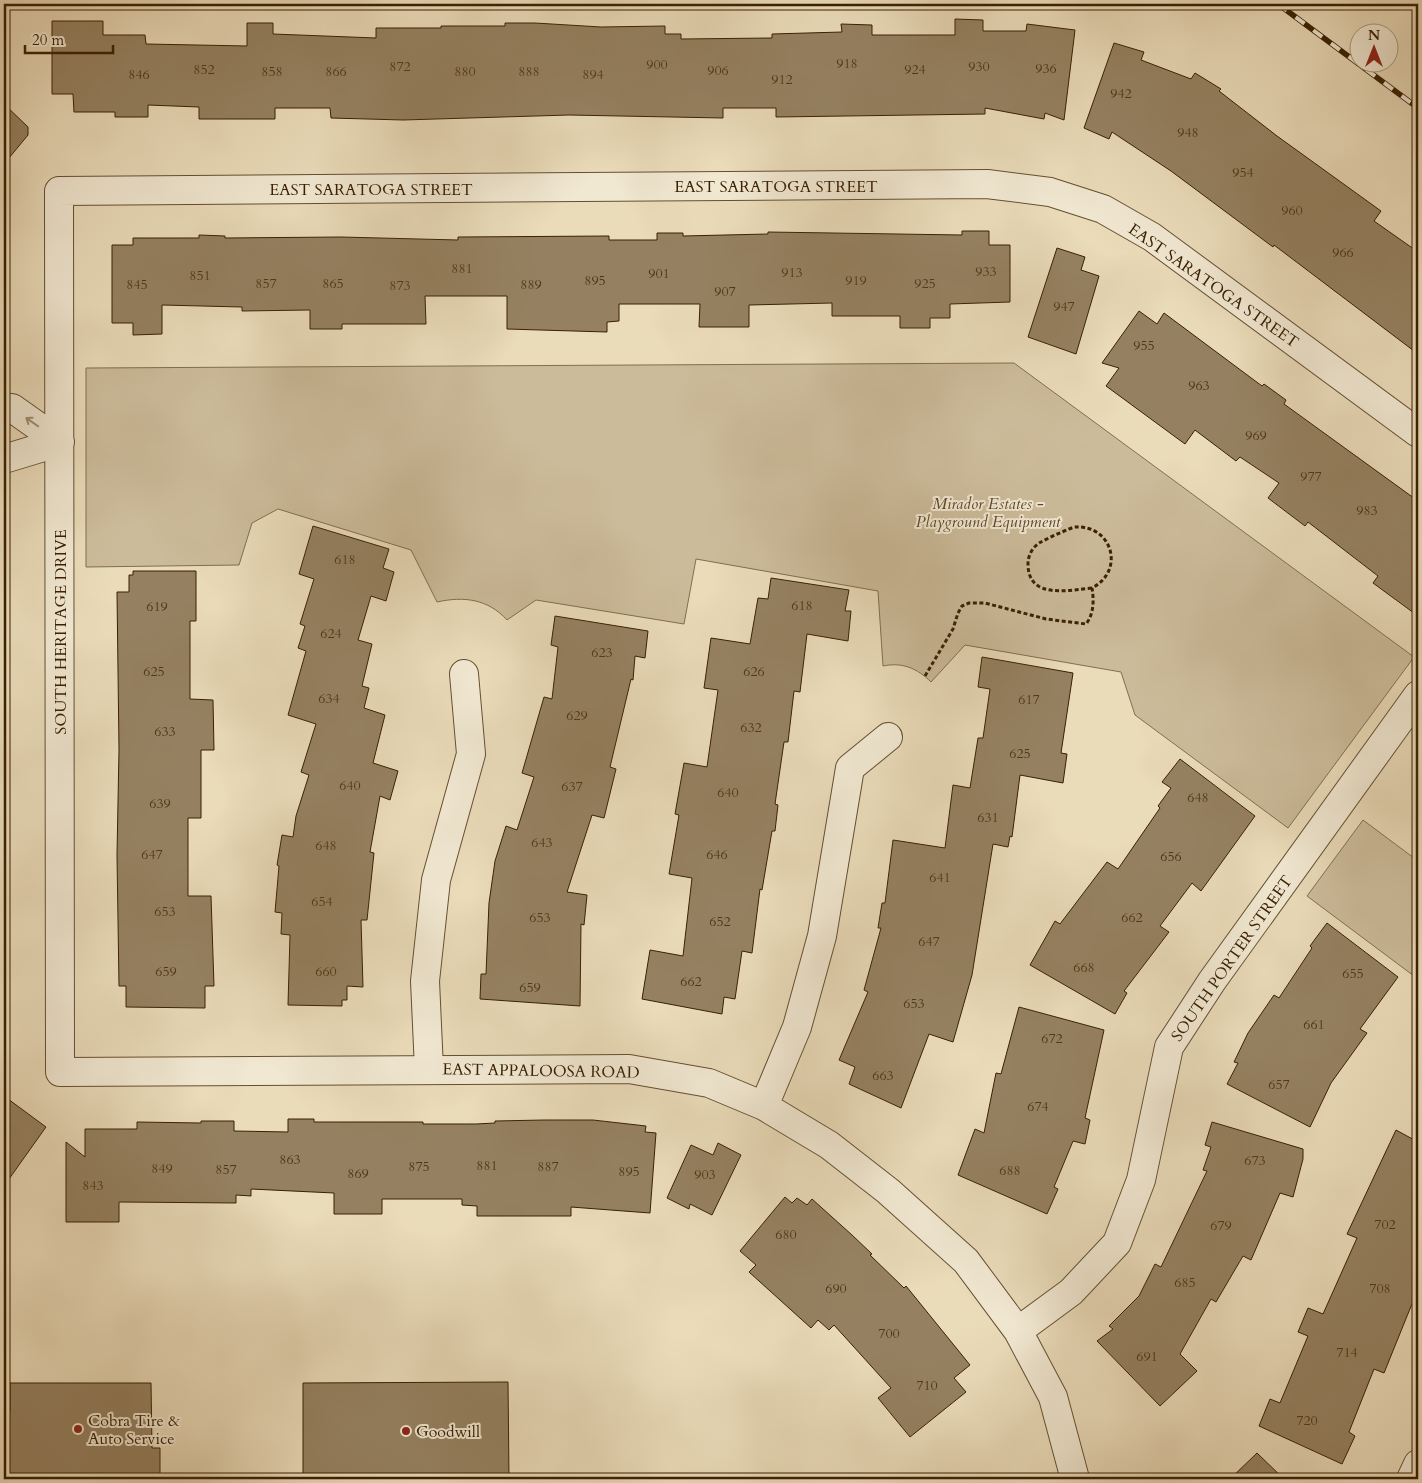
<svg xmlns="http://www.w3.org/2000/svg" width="1422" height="1483" font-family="Cardo,serif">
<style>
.green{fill:#ccbb9a;stroke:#826e4e}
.building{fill:#958161;stroke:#392002}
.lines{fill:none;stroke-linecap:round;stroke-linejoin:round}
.street-casing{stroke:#654f30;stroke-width:30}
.path{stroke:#392002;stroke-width:3;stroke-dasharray:4 2.5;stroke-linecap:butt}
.street{stroke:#f1e8d2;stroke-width:28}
.rail-casing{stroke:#392002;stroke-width:5.5}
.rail{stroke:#f1e8d2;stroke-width:4;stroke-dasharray:11;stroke-linecap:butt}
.oneway{stroke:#9e8e74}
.poi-dot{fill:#8f2418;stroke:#f1e8d2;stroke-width:2}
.labels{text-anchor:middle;stroke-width:4;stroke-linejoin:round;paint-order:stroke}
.number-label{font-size:14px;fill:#50381a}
.street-label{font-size:16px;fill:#392002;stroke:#f1e8d2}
.park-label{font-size:16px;font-style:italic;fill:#5e4728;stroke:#f1e8d2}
.poi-label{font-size:16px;fill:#392002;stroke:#f1e8d2;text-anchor:start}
</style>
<rect width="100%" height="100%" fill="#eadbb9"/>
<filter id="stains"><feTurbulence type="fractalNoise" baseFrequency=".004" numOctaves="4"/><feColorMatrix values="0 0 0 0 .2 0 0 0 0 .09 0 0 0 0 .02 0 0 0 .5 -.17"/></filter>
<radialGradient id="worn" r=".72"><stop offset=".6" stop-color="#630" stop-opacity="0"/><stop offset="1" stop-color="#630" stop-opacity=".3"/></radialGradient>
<!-- green -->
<path class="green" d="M 1014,363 L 1414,657 L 1288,828 L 1135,715 L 1121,672 L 965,645 L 931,682 C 917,668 902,662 883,666 L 878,591 L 696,559 L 684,624 L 536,600 L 507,620 C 488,599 464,596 437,602 L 411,550 L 278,509 L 252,523 L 239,565 L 86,567 L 86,368 Z
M 1363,820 L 1418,861 L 1418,979 L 1307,896 Z"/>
<!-- building -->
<path class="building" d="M 955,19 L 983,20 L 983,31 L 1026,31 L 1027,24 L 1075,30 L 1064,120 L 1045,113 L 1044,119 L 985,108 L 985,114 L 776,117 L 776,108 L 723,108 L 723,118 L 569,115 L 403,120 L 331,118 L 330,108 L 275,108 L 275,119 L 199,119 L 199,107 L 148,105 L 148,117 L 115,117 L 115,112 L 74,112 L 73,94 L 52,94 L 52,21 L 103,21 L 103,35 L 145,35 L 146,44 L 247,46 L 247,23 L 273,23 L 273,34 L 376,38 L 376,28 L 441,28 L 441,26 L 505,26 L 505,23 L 535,23 L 601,27 L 665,26 L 665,34 L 681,34 L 681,39 L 772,38 L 772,34 L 842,32 L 841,24 L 872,25 L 872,35 L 955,35 Z
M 1114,43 L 1144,52 L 1141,60 L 1191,79 L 1195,73 L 1221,89 L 1219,91 L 1277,136 L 1381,211 L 1374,221 L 1418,252 L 1418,354 L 1274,245 L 1273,247 L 1171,171 L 1112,132 L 1109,139 L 1084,128 Z
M 4,104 L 28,127 L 28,135 L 4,164 Z
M 962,231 L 989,231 L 989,245 L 1010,245 L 1010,302 L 950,304 L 950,318 L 930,318 L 930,328 L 900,328 L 900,316 L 832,316 L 832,303 L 749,305 L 749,327 L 699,327 L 700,304 L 619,304 L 619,321 L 607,322 L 607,332 L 507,329 L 507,296 L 425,296 L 426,324 L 342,324 L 342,329 L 310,329 L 310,310 L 242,311 L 242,307 L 162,305 L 162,334 L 133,335 L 133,323 L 112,323 L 112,245 L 133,245 L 133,238 L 199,238 L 199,235 L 225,236 L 225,238 L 341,237 L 458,240 L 458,237 L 609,236 L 609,240 L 657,240 L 657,233 L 683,233 L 683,236 L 768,234 L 768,232 L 962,235 Z
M 1057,248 L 1085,257 L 1081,270 L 1099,276 L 1076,354 L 1028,337 Z
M 1139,311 L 1157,324 L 1164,313 L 1262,386 L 1264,384 L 1286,400 L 1284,404 L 1418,501 L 1418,616 L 1373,583 L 1378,576 L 1308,522 L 1305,526 L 1268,498 L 1279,483 L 1240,457 L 1236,461 L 1195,430 L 1185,444 L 1106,386 L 1119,368 L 1102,363 Z
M 313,526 L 389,549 L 383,568 L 394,572 L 386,601 L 371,596 L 358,640 L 372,644 L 362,686 L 369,688 L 364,708 L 385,715 L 373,763 L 398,771 L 390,800 L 380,796 L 370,852 L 374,853 L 367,920 L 361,920 L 363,987 L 347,986 L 347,1000 L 342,1000 L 342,1006 L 288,1005 L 290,935 L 281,934 L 282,913 L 275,912 L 279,866 L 277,865 L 282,835 L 293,837 L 296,816 L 309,775 L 301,772 L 316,724 L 288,715 L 306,651 L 298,648 L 305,626 L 300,624 L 314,579 L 299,574 Z
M 133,571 L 196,571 L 196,621 L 190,621 L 190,699 L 213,700 L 214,750 L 201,750 L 201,818 L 188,818 L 188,896 L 211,896 L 214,986 L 205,986 L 205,1008 L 126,1007 L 126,986 L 119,986 L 117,855 L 119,750 L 117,592 L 129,592 L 129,575 L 133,575 Z
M 771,578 L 849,590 L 845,611 L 851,611 L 848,641 L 807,634 L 800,692 L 794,691 L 788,742 L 784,742 L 775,804 L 778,805 L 775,831 L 772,831 L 762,890 L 760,889 L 752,953 L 742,951 L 735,999 L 724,997 L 722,1014 L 642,999 L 650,950 L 683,956 L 692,878 L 669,874 L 679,815 L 675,814 L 684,763 L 707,767 L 718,690 L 704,688 L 711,638 L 750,644 L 758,598 L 768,599 Z
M 555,616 L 648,631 L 645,658 L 635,656 L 633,680 L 631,679 L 610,767 L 616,769 L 604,818 L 592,815 L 567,892 L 587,895 L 584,925 L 581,924 L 580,1006 L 480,999 L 481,974 L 486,974 L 489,903 L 495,861 L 506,826 L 517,830 L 534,777 L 522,773 L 544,697 L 552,699 L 558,647 L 551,645 Z
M 982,657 L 1073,673 L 1061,753 L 1067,754 L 1063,783 L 1020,775 L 1012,837 L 1010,836 L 1008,847 L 993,844 L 972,975 L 953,1042 L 929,1034 L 901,1108 L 849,1084 L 855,1067 L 839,1060 L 868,992 L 864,990 L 881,928 L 878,928 L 882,903 L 885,903 L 893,840 L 945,848 L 953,785 L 970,788 L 978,738 L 983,738 L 990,689 L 978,687 Z
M 1180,759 L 1255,816 L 1201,891 L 1192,883 L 1160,926 L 1169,932 L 1124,991 L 1127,993 L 1115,1014 L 1030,965 L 1055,921 L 1060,924 L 1107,862 L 1118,869 L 1160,808 L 1158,806 L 1171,788 L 1162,782 Z
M 1327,923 L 1398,977 L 1360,1029 L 1367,1033 L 1331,1083 L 1310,1127 L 1227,1084 L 1238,1063 L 1234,1062 L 1248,1033 L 1274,995 L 1279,998 L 1312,948 L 1310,946 Z
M 1019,1007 L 1104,1030 L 1085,1118 L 1090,1120 L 1085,1144 L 1073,1141 L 1054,1187 L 1058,1189 L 1047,1214 L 958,1175 L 975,1129 L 984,1133 L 996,1073 L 1001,1074 Z
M 4,1096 L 46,1127 L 4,1186 Z
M 288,1119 L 314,1119 L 314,1122 L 423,1122 L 423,1124 L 476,1124 L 495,1123 L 495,1121 L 544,1120 L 593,1120 L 646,1126 L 645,1132 L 656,1133 L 650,1213 L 571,1207 L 571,1216 L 477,1216 L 477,1206 L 462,1205 L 462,1199 L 382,1199 L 382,1214 L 334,1214 L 334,1193 L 251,1189 L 251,1196 L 236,1195 L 236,1203 L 119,1202 L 119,1222 L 66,1222 L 66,1142 L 85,1157 L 85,1129 L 137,1129 L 137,1122 L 201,1123 L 201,1121 L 234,1121 L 234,1131 L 288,1132 Z
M 1212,1122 L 1303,1149 L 1303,1159 L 1293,1197 L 1280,1193 L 1251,1260 L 1243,1256 L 1216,1302 L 1211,1299 L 1180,1354 L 1197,1371 L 1160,1406 L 1097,1341 L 1113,1329 L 1109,1326 L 1139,1296 L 1155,1264 L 1161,1267 L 1207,1171 L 1203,1170 L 1211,1147 L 1205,1145 Z
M 1396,1130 L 1418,1142 L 1418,1289 L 1384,1373 L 1374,1369 L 1349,1432 L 1355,1436 L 1342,1464 L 1259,1426 L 1270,1399 L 1280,1403 L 1308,1336 L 1298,1332 L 1308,1308 L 1323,1314 L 1357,1238 L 1347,1234 Z
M 718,1143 L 741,1155 L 712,1215 L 690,1204 L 689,1209 L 667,1198 L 691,1145 L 713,1155 Z
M 785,1197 L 792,1203 L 797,1198 L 807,1205 L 812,1199 L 852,1235 L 872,1254 L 870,1255 L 904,1288 L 906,1286 L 970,1365 L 954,1378 L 966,1392 L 910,1437 L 878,1398 L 891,1388 L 834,1325 L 829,1330 L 818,1320 L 811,1328 L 749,1272 L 756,1265 L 740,1251 Z
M 508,1382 L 509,1479 L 303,1479 L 303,1383 Z
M 10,1383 L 151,1383 L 152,1448 L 160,1448 L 160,1479 L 9,1479 L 9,1456 L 4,1456 L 4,1411 L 10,1411 Z
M 1257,1453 L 1284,1479 L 1230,1479 Z"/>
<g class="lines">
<!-- street casing -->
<g class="street-casing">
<path id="street" d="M 4,408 L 12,408 L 60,442
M 4,459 L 60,442
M 429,1069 L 425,981 L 436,880 L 471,754 L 464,674
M 764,1106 L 797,1027 L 822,936 L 850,768 L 888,737
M 1018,1331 L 1071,1292 L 1117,1243 L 1141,1180 L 1169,1047 L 1212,981 L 1418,695
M 1075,1479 L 1053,1397 L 1018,1331 L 966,1261 L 888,1191 L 829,1145 L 764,1106 L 709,1083 L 629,1069 L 60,1072 L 59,191 L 987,184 L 1050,192 L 1103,209 L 1152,237 L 1418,433
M 1411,1479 L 1418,1464"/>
</g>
<!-- path -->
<path class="path" d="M 925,676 L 953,629 L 958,613 L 962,606 L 969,603 L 985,603 L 1046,619 L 1086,624 C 1094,614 1094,600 1092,588 C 1125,571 1113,525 1075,527 C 1072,527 1044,540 1041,542 C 1033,546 1028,555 1028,564 C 1028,600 1069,590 1092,588"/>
<!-- street -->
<use href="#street" class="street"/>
<!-- rail casing -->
<g class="rail-casing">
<path id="rail" d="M 1278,4 L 1418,108"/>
</g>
<!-- rail -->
<use href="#rail" class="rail"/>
</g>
<!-- one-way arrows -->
<defs><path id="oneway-shaft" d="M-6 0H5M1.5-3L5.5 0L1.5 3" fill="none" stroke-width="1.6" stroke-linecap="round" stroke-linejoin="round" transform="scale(1.25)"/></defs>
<use class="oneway" href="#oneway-shaft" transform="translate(32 422) rotate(-145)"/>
<!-- markers -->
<g class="poi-dot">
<circle cx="78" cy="1429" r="5"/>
<circle cx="406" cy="1431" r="5"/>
</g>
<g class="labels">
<!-- number labels -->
<g class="number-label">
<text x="847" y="68">918</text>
<text x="657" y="69">900</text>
<text x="400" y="71">872</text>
<text x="979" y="71">930</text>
<text x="1046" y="73">936</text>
<text x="204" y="74">852</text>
<text x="915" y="74">924</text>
<text x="718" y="75">906</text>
<text x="272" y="76">858</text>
<text x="336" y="76">866</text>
<text x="465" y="76">880</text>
<text x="529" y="76">888</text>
<text x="139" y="79">846</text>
<text x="593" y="79">894</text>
<text x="782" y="84">912</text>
<text x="1121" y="98">942</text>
<text x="1188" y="137">948</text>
<text x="1243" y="177">954</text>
<text x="1292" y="215">960</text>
<text x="1343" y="257">966</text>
<text x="462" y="273">881</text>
<text x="986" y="276">933</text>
<text x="792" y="277">913</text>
<text x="659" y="278">901</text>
<text x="200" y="280">851</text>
<text x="595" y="285">895</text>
<text x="856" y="285">919</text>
<text x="266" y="288">857</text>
<text x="333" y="288">865</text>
<text x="925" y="288">925</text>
<text x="137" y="289">845</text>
<text x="531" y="289">889</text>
<text x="400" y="290">873</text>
<text x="725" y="296">907</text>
<text x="1064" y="311">947</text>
<text x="1144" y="350">955</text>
<text x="1199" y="390">963</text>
<text x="1256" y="440">969</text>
<text x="1311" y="481">977</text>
<text x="1367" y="515">983</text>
<text x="345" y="564">618</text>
<text x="802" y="610">618</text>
<text x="157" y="611">619</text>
<text x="331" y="638">624</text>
<text x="602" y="657">623</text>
<text x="154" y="676">625</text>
<text x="754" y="676">626</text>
<text x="329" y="703">634</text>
<text x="1029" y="704">617</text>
<text x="577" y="720">629</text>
<text x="751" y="732">632</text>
<text x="165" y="736">633</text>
<text x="1020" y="758">625</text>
<text x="350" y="790">640</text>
<text x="572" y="791">637</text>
<text x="728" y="797">640</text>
<text x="1198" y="802">648</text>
<text x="160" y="808">639</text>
<text x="988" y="822">631</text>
<text x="542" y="847">643</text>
<text x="326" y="850">648</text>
<text x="152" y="859">647</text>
<text x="717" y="859">646</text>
<text x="1171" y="861">656</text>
<text x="940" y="882">641</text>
<text x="322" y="906">654</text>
<text x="165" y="916">653</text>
<text x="540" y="922">653</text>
<text x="1132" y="922">662</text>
<text x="720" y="926">652</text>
<text x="929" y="946">647</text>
<text x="1084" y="972">668</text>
<text x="166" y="976">659</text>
<text x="326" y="976">660</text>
<text x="1353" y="978">655</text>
<text x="691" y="986">662</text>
<text x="530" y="992">659</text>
<text x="914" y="1008">653</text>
<text x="1314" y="1029">661</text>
<text x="1052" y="1043">672</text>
<text x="883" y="1080">663</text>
<text x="1279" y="1089">657</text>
<text x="1038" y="1111">674</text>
<text x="290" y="1164">863</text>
<text x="1255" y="1165">673</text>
<text x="487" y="1170">881</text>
<text x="419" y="1171">875</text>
<text x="548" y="1171">887</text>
<text x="162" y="1173">849</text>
<text x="226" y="1174">857</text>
<text x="1010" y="1175">688</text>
<text x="629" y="1176">895</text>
<text x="358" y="1178">869</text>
<text x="705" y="1179">903</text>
<text x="93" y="1190">843</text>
<text x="1385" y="1229">702</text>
<text x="1221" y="1230">679</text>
<text x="786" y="1239">680</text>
<text x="1185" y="1287">685</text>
<text x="836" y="1293">690</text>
<text x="1380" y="1293">708</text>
<text x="889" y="1338">700</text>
<text x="1347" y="1357">714</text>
<text x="1147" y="1361">691</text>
<text x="927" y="1390">710</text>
<text x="1307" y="1425">720</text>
</g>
<!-- street labels -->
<g class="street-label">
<text x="776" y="192">EAST SARATOGA STREET</text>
<text x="371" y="195">EAST SARATOGA STREET</text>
<text transform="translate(1214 285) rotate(35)" y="6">EAST SARATOGA STREET</text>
<text transform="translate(60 632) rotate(-90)" y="6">SOUTH HERITAGE DRIVE</text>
<text transform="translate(1231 958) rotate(-55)" y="6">SOUTH PORTER STREET</text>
<text transform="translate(541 1070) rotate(1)" y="6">EAST APPALOOSA ROAD</text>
</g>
<!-- park labels -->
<g class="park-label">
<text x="988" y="509">Mirador Estates -<tspan x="988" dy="18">Playground Equipment</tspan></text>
</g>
<!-- poi labels -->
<g class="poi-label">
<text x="88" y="1426">Cobra Tire &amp;<tspan x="88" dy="18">Auto Service</tspan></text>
<text x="416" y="1437">Goodwill</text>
</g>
</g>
<!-- margin -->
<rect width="1422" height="1483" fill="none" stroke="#eadbb9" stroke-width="20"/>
<rect x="5" y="5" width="1412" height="1473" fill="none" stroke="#392002" stroke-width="2.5"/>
<rect x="10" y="10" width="1402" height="1463" fill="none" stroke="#392002"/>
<!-- north arrow -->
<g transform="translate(1374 48)"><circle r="24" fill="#f1e8d2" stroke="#a7987f"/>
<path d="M0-4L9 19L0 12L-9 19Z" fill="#8f2418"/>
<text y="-8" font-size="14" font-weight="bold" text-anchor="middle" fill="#392002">N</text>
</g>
<!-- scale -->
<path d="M25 45v8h88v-8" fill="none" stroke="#392002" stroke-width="2.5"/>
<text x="32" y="45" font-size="15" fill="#392002" stroke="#f1e8d2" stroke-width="4" paint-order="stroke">20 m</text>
<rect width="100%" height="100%" filter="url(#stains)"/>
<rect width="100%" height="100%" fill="url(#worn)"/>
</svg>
